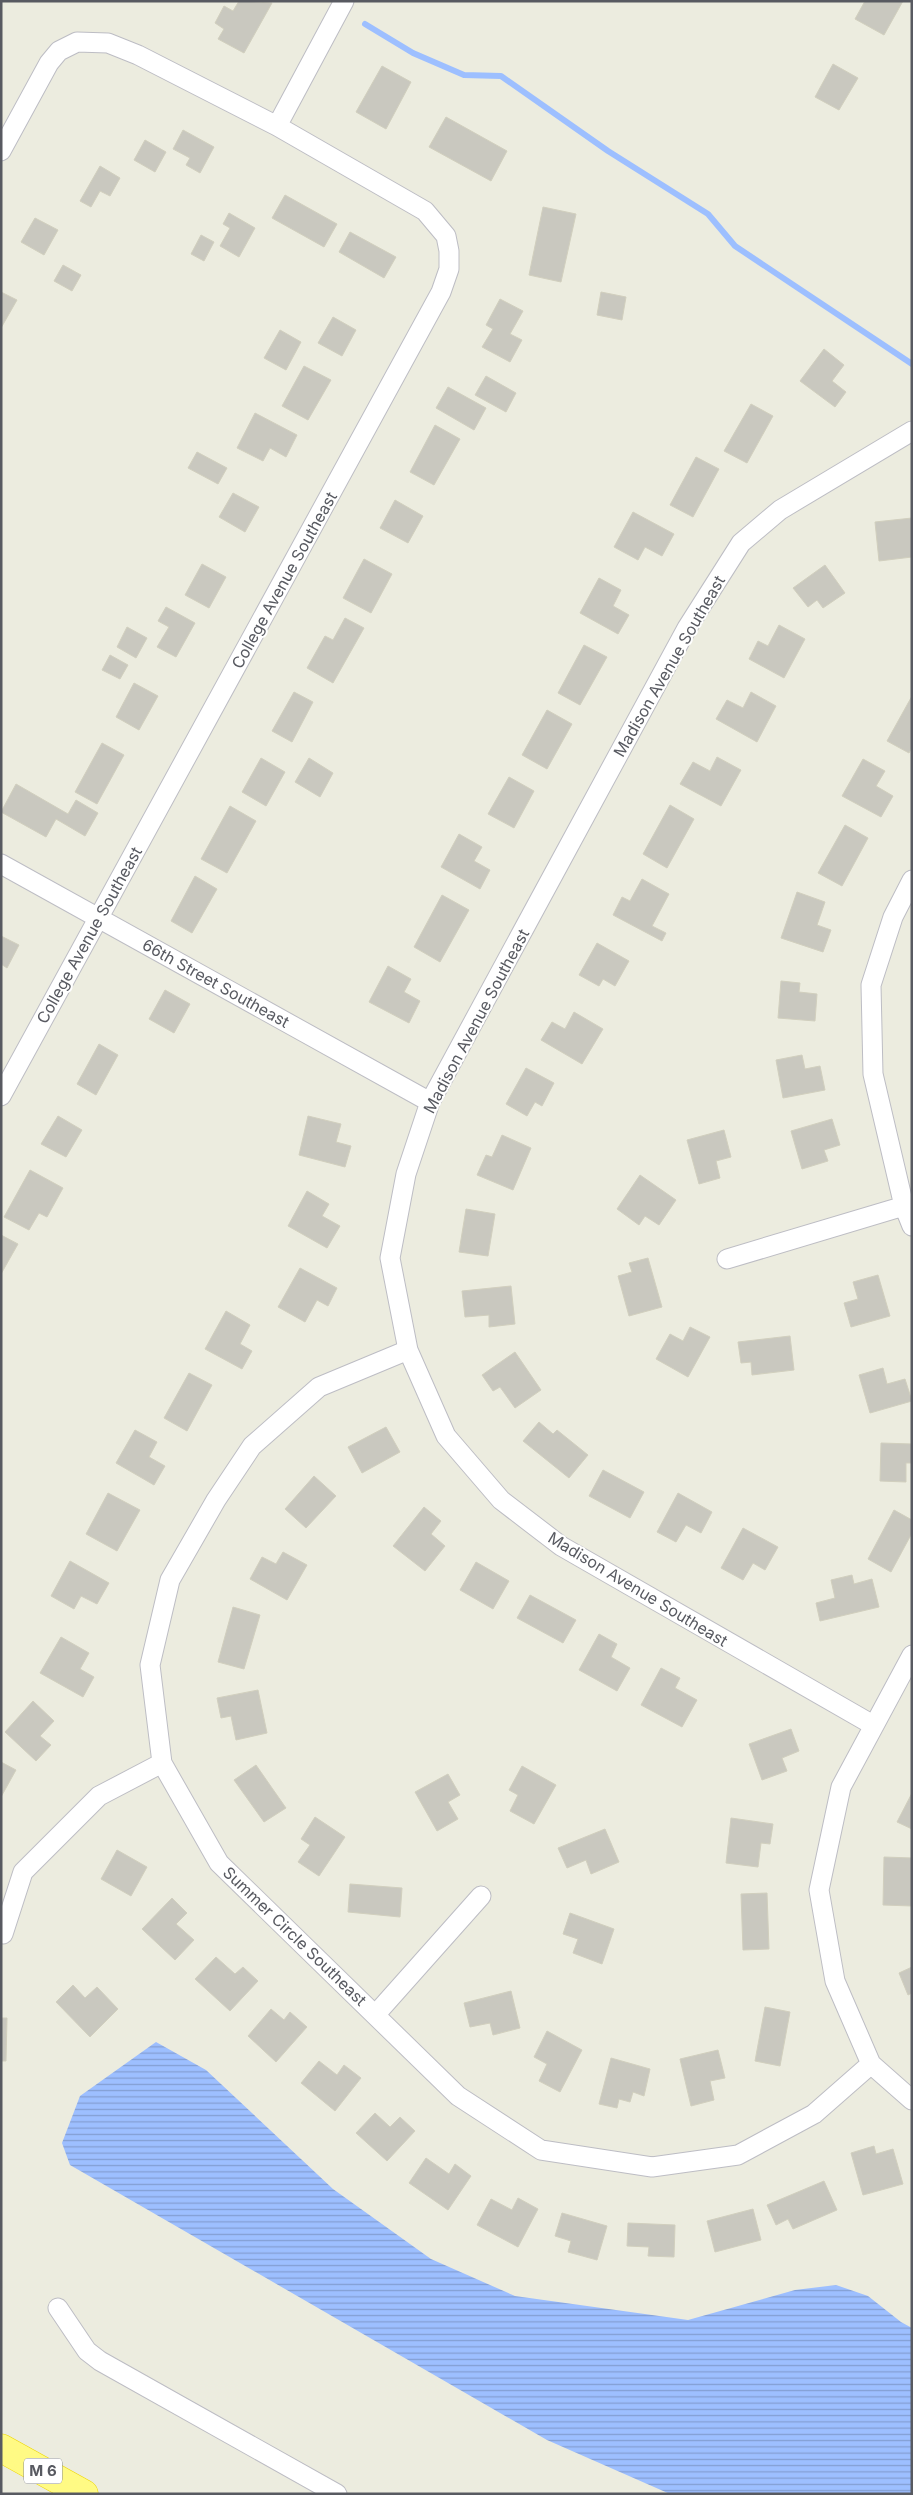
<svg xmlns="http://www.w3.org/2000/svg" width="913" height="2495" font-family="Inter,sans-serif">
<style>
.water{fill:url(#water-rules)}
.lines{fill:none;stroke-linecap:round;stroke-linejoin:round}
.stream{stroke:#9dbfff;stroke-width:6}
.building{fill:#c9c8bf;stroke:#d1cfbe}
.street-casing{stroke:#bdbdc4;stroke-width:21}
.highway-casing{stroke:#ecd500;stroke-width:29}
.street{stroke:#fff;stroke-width:19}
.highway{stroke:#fffa84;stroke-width:28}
.labels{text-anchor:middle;stroke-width:4;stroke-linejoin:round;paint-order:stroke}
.shield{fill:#fff;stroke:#8a8c90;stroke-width:1}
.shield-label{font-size:15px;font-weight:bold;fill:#585a61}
.street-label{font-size:16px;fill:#585a61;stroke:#fff}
</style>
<defs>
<pattern id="water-rules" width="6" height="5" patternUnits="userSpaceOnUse" patternTransform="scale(1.25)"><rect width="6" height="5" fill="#9dbfff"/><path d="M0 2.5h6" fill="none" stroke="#839ed2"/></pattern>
</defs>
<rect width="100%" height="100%" fill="#ececdf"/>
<!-- water -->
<path class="water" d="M 156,2042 L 206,2070 L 333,2189 L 431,2259 L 515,2296 L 688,2320 L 795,2290 L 836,2285 L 868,2296 L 901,2322 L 912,2328 L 912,2494 L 670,2494 L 547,2440 L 70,2165 L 62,2143 L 80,2096 Z"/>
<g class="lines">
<!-- stream -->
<path class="stream" d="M 365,24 L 413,53 L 464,75 L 501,76 L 608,151 L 708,214 L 735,246 L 912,364"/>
</g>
<!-- building -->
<path class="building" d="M 239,1 L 272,3 L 244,53 L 218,39 L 224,29 L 215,23 L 224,6 L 233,11 Z
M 865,1 L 903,1 L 884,35 L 855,19 Z
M 833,64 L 858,78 L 839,110 L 815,97 Z
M 382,66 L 411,82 L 386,129 L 356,112 Z
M 446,117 L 507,151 L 491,181 L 429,147 Z
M 183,130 L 214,147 L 200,173 L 186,165 L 190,158 L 173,149 Z
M 145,140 L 166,152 L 155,172 L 134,160 Z
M 100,166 L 120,178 L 110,196 L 100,191 L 91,207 L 80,201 Z
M 285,195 L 337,224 L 324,247 L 272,218 Z
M 543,207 L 576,214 L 561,282 L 529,275 Z
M 229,213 L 255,228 L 239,257 L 220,246 L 230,228 L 223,224 Z
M 35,218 L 58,230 L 44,255 L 21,242 Z
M 350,232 L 396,257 L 384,278 L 339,252 Z
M 201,235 L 214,242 L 204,261 L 191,254 Z
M 63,265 L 81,275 L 72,291 L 54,281 Z
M 1,292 L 17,300 L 1,328 Z
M 601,292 L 626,297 L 622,320 L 597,315 Z
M 500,299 L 523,311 L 510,334 L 522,340 L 510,362 L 482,347 L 493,329 L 486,325 Z
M 333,317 L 356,330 L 342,356 L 318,343 Z
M 280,330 L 301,342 L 286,370 L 264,358 Z
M 824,349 L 844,365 L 832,381 L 846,392 L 835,407 L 800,381 Z
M 304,366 L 331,380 L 308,420 L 282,406 Z
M 486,376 L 516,393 L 506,412 L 475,395 Z
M 448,387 L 486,408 L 474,430 L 436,408 Z
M 751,404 L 773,416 L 747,463 L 724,451 Z
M 255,413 L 297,435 L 286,457 L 270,448 L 263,461 L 237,448 Z
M 435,425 L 460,439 L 434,485 L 410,472 Z
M 197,452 L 227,468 L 218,484 L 188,468 Z
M 696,457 L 719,469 L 693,517 L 670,505 Z
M 233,493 L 259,507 L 245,532 L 219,517 Z
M 395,500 L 423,516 L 408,543 L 380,528 Z
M 633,512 L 674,534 L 662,556 L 645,547 L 638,560 L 614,547 Z
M 912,518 L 912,557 L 879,561 L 875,522 Z
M 364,559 L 392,574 L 371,613 L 343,598 Z
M 202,564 L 226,577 L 209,608 L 185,595 Z
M 825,565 L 845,593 L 823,608 L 817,600 L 808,607 L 793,588 Z
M 599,578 L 621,590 L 613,606 L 629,615 L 618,634 L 580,613 Z
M 166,607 L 195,623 L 176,657 L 157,647 L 169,627 L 158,621 Z
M 345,618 L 364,628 L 333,683 L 307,668 L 325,636 L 333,640 Z
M 779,625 L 805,639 L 784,678 L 749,659 L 758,641 L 768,646 Z
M 127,627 L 147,638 L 136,658 L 117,647 Z
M 584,645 L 607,657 L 580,705 L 558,693 Z
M 110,655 L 128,665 L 120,679 L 102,670 Z
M 134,683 L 158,696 L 139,730 L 116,717 Z
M 294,692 L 313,702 L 292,742 L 272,731 Z
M 751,692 L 776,706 L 757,742 L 716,719 L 727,700 L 743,708 Z
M 912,696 L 912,747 L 909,753 L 887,741 Z
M 547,710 L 572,724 L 547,769 L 522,755 Z
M 102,743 L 124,755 L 97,804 L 75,792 Z
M 717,757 L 741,770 L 721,806 L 680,784 L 693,762 L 710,771 Z
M 261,758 L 285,772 L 266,806 L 242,792 Z
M 309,758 L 333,773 L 320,797 L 295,782 Z
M 863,759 L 885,771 L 876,786 L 893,796 L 881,817 L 842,796 Z
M 509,777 L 534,791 L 514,828 L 488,814 Z
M 16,784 L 68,814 L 76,800 L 98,813 L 85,836 L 56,819 L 46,837 L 1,812 Z
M 670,805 L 694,819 L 667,868 L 643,854 Z
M 230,806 L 256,821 L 227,873 L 201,859 Z
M 845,825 L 868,838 L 842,886 L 818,873 Z
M 459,834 L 482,847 L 474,861 L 490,870 L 480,889 L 441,867 Z
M 195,876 L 217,889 L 192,933 L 171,921 Z
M 642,879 L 669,894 L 652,926 L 666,933 L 662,941 L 613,915 L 622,897 L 630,901 Z
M 797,892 L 825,902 L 817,925 L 831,930 L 823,952 L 781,938 Z
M 442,895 L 469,910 L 440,962 L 414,947 Z
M 1,936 L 19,945 L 7,968 L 1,964 Z
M 597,943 L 629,961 L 615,986 L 603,979 L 599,986 L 579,975 Z
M 388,966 L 411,979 L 404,992 L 420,1001 L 409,1023 L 369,1002 Z
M 781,981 L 800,983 L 799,992 L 817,994 L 815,1021 L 778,1018 Z
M 165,990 L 190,1004 L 174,1033 L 149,1019 Z
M 574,1012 L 603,1029 L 582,1064 L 541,1040 L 552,1022 L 565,1029 Z
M 99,1044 L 118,1055 L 96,1095 L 77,1084 Z
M 802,1055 L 805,1069 L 820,1066 L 825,1090 L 783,1098 L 776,1060 Z
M 526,1068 L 554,1083 L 542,1106 L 535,1102 L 527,1116 L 506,1104 Z
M 58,1116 L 82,1130 L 66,1157 L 41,1144 Z
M 308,1116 L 341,1124 L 336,1142 L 351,1146 L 345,1167 L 299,1155 Z
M 832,1119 L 840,1145 L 824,1150 L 828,1161 L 802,1169 L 791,1131 Z
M 724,1130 L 731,1157 L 716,1161 L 720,1178 L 699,1184 L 687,1140 Z
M 502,1135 L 531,1148 L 513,1190 L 477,1175 L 486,1155 L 492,1157 Z
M 30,1170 L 63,1188 L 47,1217 L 39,1213 L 29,1230 L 4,1217 Z
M 640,1175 L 676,1200 L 659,1225 L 645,1216 L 639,1225 L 617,1209 Z
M 307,1191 L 329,1204 L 322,1216 L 340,1226 L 327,1248 L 288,1226 Z
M 466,1209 L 495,1214 L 488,1256 L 459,1252 Z
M 1,1235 L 18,1244 L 1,1274 Z
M 648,1258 L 662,1307 L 629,1316 L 618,1276 L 632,1272 L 629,1263 Z
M 300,1268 L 337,1288 L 328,1306 L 317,1300 L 305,1322 L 278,1307 Z
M 878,1275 L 890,1316 L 851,1327 L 844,1303 L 858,1299 L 853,1282 Z
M 511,1286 L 515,1324 L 489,1327 L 489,1315 L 465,1317 L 462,1291 Z
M 226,1311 L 250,1325 L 240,1344 L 252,1351 L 242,1369 L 205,1349 Z
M 690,1327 L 710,1337 L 688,1377 L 656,1359 L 670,1334 L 683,1341 Z
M 790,1336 L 794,1370 L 752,1375 L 751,1362 L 741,1363 L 738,1342 Z
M 515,1352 L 541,1390 L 515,1408 L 500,1387 L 493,1391 L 482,1375 Z
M 883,1368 L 887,1384 L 905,1379 L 912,1401 L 870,1413 L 859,1375 Z
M 189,1373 L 212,1385 L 187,1431 L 164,1418 Z
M 539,1422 L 553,1434 L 557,1430 L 588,1455 L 569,1478 L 523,1441 Z
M 386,1427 L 400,1452 L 362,1473 L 348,1447 Z
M 135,1430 L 157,1442 L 149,1457 L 165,1466 L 154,1485 L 116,1463 Z
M 881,1443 L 912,1444 L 912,1463 L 906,1463 L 906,1482 L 880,1481 Z
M 603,1470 L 644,1492 L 630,1518 L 589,1496 Z
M 314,1476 L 336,1496 L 306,1528 L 285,1509 Z
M 108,1493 L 140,1510 L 117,1551 L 86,1534 Z
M 678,1493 L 712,1512 L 701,1533 L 686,1525 L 676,1542 L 657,1532 Z
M 424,1507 L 441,1521 L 431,1534 L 445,1546 L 425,1571 L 393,1546 Z
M 894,1510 L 912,1520 L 912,1533 L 891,1572 L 868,1559 Z
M 743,1528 L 778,1547 L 765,1570 L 753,1563 L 743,1580 L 721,1568 Z
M 283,1552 L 307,1565 L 287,1600 L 250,1579 L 262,1557 L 276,1564 Z
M 70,1561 L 109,1583 L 97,1604 L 81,1596 L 74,1609 L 51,1596 Z
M 476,1562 L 509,1581 L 493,1609 L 460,1590 Z
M 852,1575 L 854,1584 L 872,1579 L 879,1607 L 820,1621 L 816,1603 L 835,1598 L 831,1580 Z
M 530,1595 L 576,1620 L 563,1643 L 517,1618 Z
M 233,1607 L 260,1615 L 244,1669 L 218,1662 Z
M 599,1634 L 617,1644 L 611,1657 L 630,1668 L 617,1691 L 579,1670 Z
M 61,1637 L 89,1653 L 80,1669 L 94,1677 L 83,1697 L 40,1673 Z
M 661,1668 L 680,1678 L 675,1688 L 697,1700 L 682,1727 L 641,1705 Z
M 258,1690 L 267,1733 L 236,1740 L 231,1716 L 221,1718 L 217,1698 Z
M 33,1701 L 54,1721 L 40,1736 L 51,1745 L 36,1761 L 5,1732 Z
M 791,1729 L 799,1751 L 782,1758 L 787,1771 L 762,1780 L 749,1744 Z
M 1,1762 L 16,1770 L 1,1797 Z
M 256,1765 L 286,1808 L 264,1822 L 234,1780 Z
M 522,1766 L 556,1785 L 534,1824 L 510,1811 L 518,1795 L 509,1790 Z
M 448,1774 L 460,1795 L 448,1802 L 458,1819 L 437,1831 L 415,1792 Z
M 912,1793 L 912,1829 L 897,1822 Z
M 315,1817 L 345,1837 L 319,1876 L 298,1862 L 310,1845 L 301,1839 Z
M 731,1818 L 773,1824 L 770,1844 L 761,1843 L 758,1867 L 726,1863 Z
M 605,1829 L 619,1862 L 591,1874 L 586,1860 L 567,1868 L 558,1848 Z
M 117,1850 L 147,1867 L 131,1896 L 101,1879 Z
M 884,1857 L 912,1858 L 912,1906 L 883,1905 Z
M 350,1884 L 402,1888 L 400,1917 L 348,1912 Z
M 767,1893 L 769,1949 L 743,1950 L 741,1894 Z
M 172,1898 L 187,1913 L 176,1924 L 194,1940 L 175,1960 L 142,1929 Z
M 570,1913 L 614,1929 L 602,1964 L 573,1953 L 578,1939 L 563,1934 Z
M 216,1957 L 235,1974 L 243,1967 L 258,1981 L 230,2011 L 195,1979 Z
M 912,1967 L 912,1993 L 908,1995 L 899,1973 Z
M 73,1985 L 85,1998 L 97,1987 L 118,2009 L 90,2037 L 56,2002 Z
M 511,1991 L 520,2028 L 493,2035 L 490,2023 L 470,2027 L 464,2003 Z
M 765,2007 L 790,2012 L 780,2066 L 755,2061 Z
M 271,2009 L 284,2020 L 290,2012 L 307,2027 L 276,2062 L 248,2036 Z
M 1,2018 L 7,2018 L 6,2061 L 1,2061 Z
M 547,2031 L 582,2050 L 560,2092 L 539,2081 L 547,2064 L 534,2057 Z
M 718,2050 L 725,2078 L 710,2081 L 714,2100 L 691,2106 L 680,2059 Z
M 611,2058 L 650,2069 L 644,2096 L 633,2092 L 630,2102 L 619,2099 L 617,2108 L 599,2104 Z
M 319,2061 L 337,2075 L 344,2065 L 361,2078 L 335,2111 L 301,2083 Z
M 375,2113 L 390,2127 L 400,2117 L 415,2131 L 387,2161 L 356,2133 Z
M 874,2146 L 876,2154 L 893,2149 L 903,2184 L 863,2195 L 851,2153 Z
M 426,2158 L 449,2174 L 455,2164 L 471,2176 L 448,2210 L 409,2183 Z
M 824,2181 L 837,2210 L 793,2229 L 788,2219 L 776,2225 L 767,2205 Z
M 518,2198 L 538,2209 L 518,2247 L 477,2225 L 491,2199 L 512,2210 Z
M 753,2209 L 761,2240 L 715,2252 L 707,2221 Z
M 562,2213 L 607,2226 L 597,2260 L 568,2252 L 571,2241 L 555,2236 Z
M 628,2223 L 675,2225 L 674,2257 L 648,2256 L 649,2247 L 627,2246 Z"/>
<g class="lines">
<!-- street casing -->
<g class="street-casing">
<path id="street" d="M 277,126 L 344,1
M 1,151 L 49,63 L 59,51 L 77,42 L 108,43 L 138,55 L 277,126 L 425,211 L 446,236 L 449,251 L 449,269 L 441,292 L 1,1096
M 1,864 L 430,1102
M 912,880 L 893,917 L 871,985 L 873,1074 L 904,1206 L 912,1226
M 727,1259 L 904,1206
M 408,1350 L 319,1387 L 252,1446 L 216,1500 L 170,1580 L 150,1665 L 162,1763 L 219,1863 L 458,2096 L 541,2150 L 652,2167 L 738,2155 L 814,2114 L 871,2064
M 912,1655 L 841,1787 L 819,1890 L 835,1981 L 871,2064 L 912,2100
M 873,1725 L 561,1546 L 501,1500 L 446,1436 L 408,1350 L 390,1258 L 406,1174 L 430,1102 L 687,628 L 741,543 L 780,510 L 912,431
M 3,1934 L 23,1872 L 99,1796 L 162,1763
M 376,2014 L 481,1896
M 58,2308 L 87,2351 L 100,2361 L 337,2494"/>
</g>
<!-- highway casing -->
<g class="highway-casing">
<path id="highway" d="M 1,2448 L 84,2494"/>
</g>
<!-- street -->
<use href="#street" class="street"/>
<!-- highway -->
<use href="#highway" class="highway"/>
</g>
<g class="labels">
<!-- shield labels -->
<rect class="shield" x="24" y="2458.5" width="38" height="25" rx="4"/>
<g class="shield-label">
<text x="43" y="2476">M 6</text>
</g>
<!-- street labels -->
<g class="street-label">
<text transform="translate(284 580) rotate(-61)" y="6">College Avenue Southeast</text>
<text transform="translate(669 666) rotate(-60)" y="6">Madison Avenue Southeast</text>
<text transform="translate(89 935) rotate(-61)" y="6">College Avenue Southeast</text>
<text transform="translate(216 983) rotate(29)" y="6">66th Street Southeast</text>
<text transform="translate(476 1021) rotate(-62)" y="6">Madison Avenue Southeast</text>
<text transform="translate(638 1589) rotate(31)" y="6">Madison Avenue Southeast</text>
<text transform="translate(295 1936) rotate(44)" y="6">Summer Circle Southeast</text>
</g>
</g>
<!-- border -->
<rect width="913" height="2495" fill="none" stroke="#585a61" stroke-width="5"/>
</svg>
